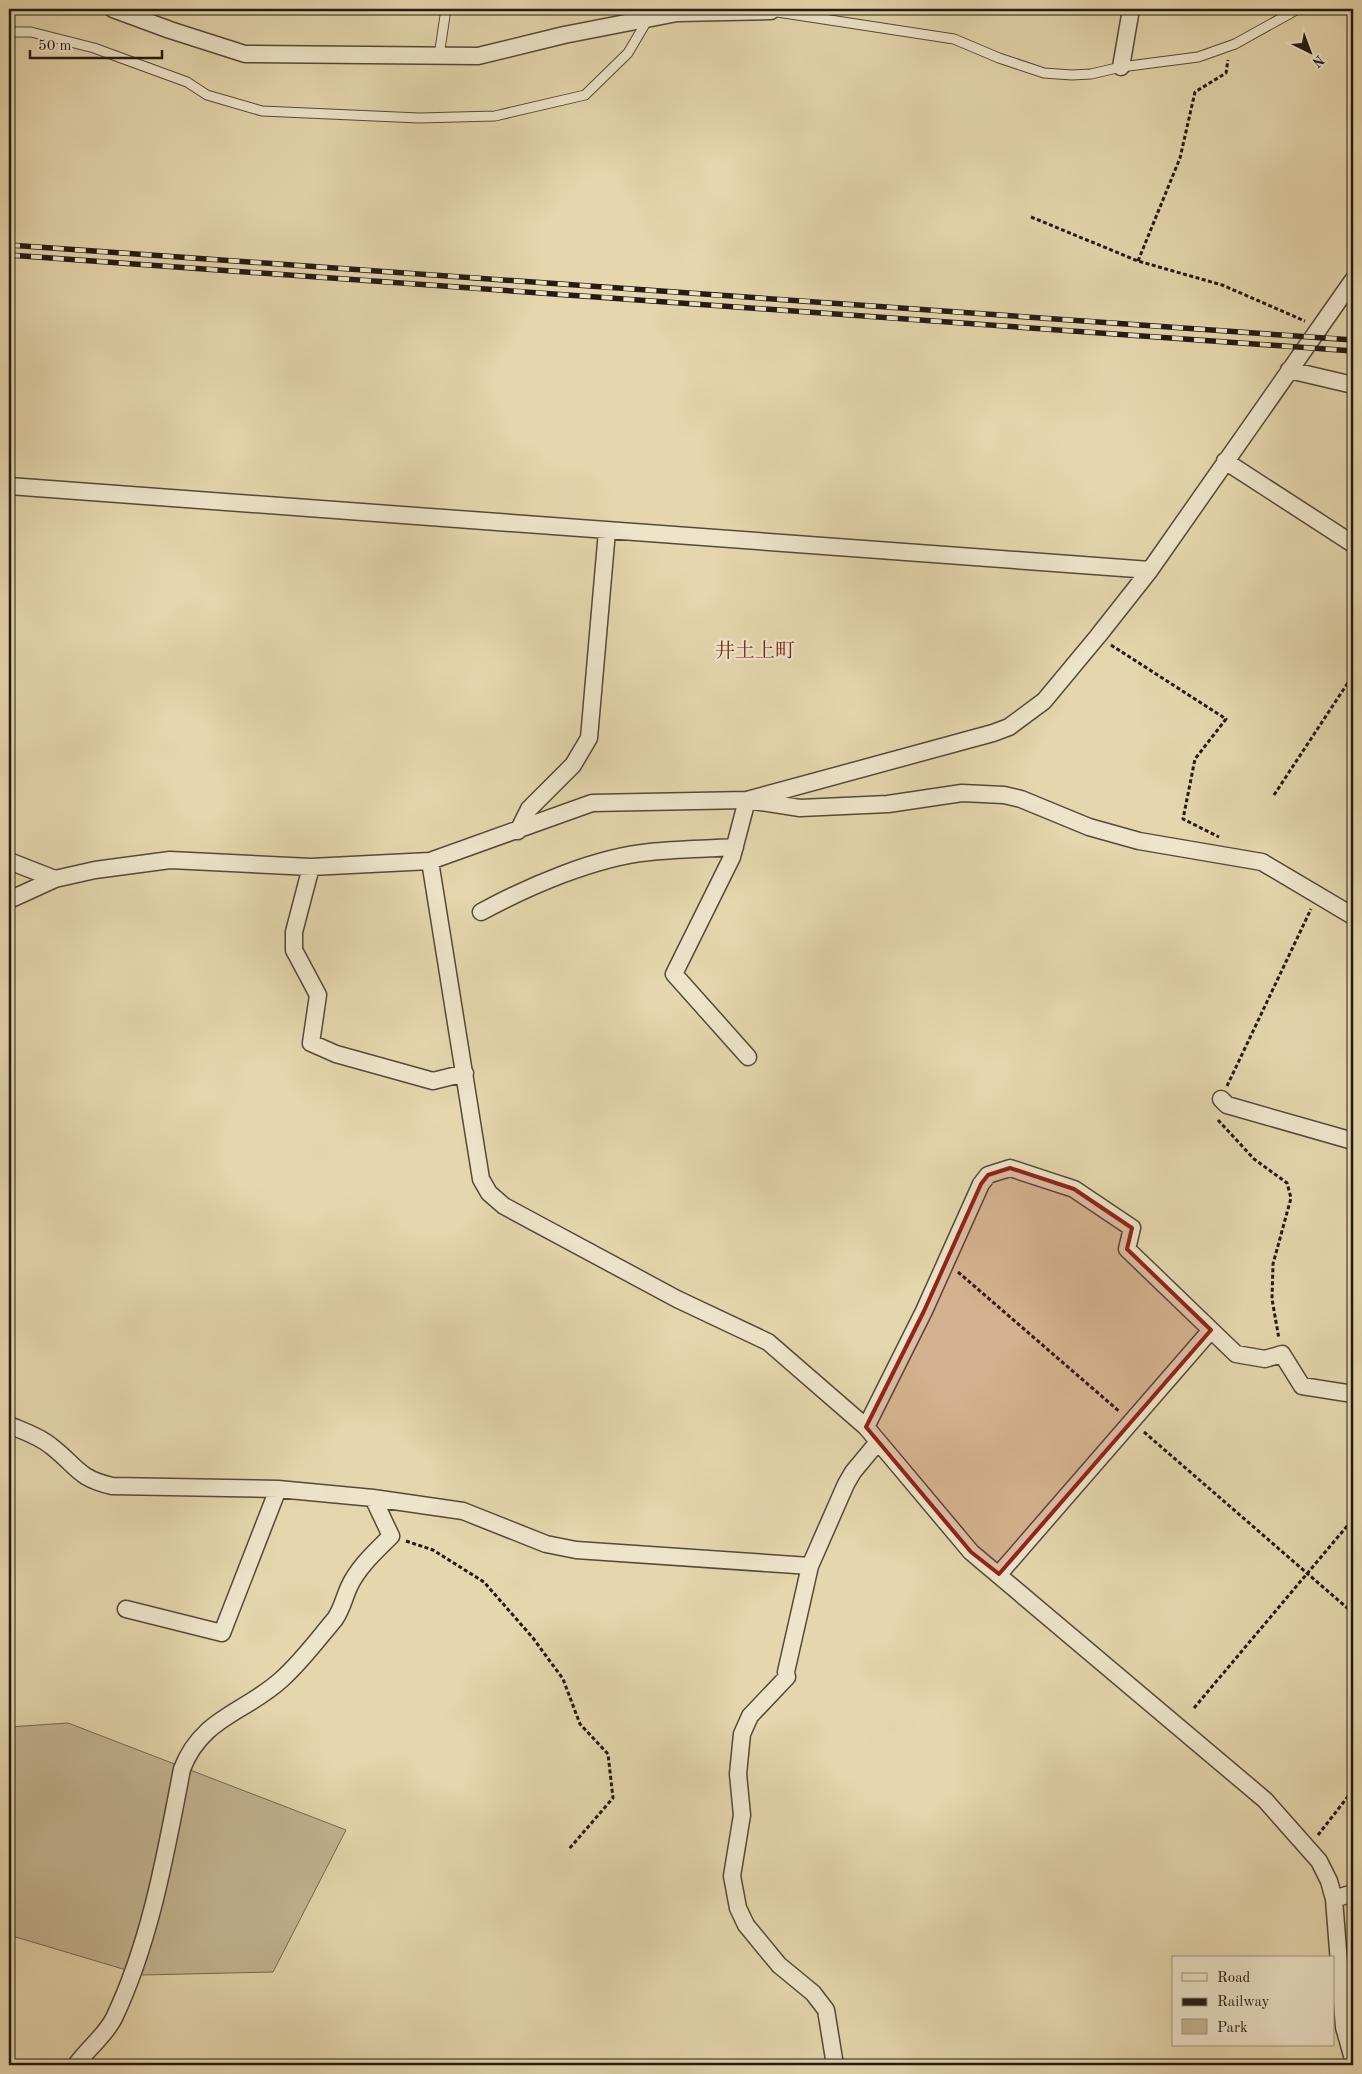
<svg xmlns="http://www.w3.org/2000/svg" width="1362" height="2074" font-family="'Old Standard TT','Noto Serif JP',serif">
<style>
.green{fill:#c4b693;stroke:#746854}
.lines{fill:none;stroke-linecap:round;stroke-linejoin:round}
.lane-casing{stroke:#55493a;stroke-width:11}
.street-casing{stroke:#55493a;stroke-width:19}
.path{stroke:#251a14;stroke-width:3;stroke-dasharray:4 2.5;stroke-linecap:butt}
.lane{stroke:#eee4ca;stroke-width:9}
.street{stroke:#eee4ca;stroke-width:16}
.rail-casing{stroke:#251a14;stroke-width:5.5}
.rail{stroke:#eee4ca;stroke-width:4;stroke-dasharray:11;stroke-linecap:butt}
.marked{fill:#8f2418;fill-opacity:0.2;stroke:#8f2418;stroke-width:4;stroke-linejoin:round}
.labels{text-anchor:middle;stroke-width:5;stroke-linejoin:round;paint-order:stroke}
.quarter-label{font-size:20px;fill:#7a1f14;stroke:#eee4ca}
</style>
<rect width="100%" height="100%" fill="#e5d6ad"/>
<filter id="stains"><feTurbulence type="fractalNoise" baseFrequency=".004" numOctaves="4"/><feColorMatrix values="0 0 0 0 .2 0 0 0 0 .09 0 0 0 0 .02 0 0 0 .5 -.17"/></filter>
<radialGradient id="worn" r=".72"><stop offset=".6" stop-color="#630" stop-opacity="0"/><stop offset="1" stop-color="#630" stop-opacity=".3"/></radialGradient>
<!-- green -->
<path class="green" d="M 68,1723 L 346,1830 L 273,1972 L 143,1975 L 9,1935 L 9,1727 Z"/>
<g class="lines">
<!-- lane casing -->
<g class="lane-casing">
<path id="lane" d="M 771,11 L 954,39 L 999,58 L 1044,73 L 1072,75 L 1091,74 L 1121,67 L 1198,57 L 1235,44 L 1298,9
M 9,32 L 31,32 L 94,48 L 187,82 L 207,95 L 262,111 L 419,118 L 495,116 L 585,95 L 628,53 L 648,19
M 439,56 L 446,9"/>
</g>
<!-- street casing -->
<g class="street-casing">
<path id="street" d="M 113,9 L 170,30 L 245,54 L 478,56 L 564,35 L 677,13 L 771,11
M 1121,67 L 1131,9
M 1289,370 L 1353,385
M 1225,461 L 1353,544
M 9,486 L 1150,570
M 518,831 L 529,809 L 573,765 L 589,738 L 607,531
M 9,861 L 55,879
M 430,861 L 481,1179 L 489,1193 L 504,1206 L 677,1299 L 768,1342 L 866,1427 L 971,1552 L 1265,1800 L 1319,1861 L 1329,1881 L 1334,1899 L 1344,2027 L 1353,2059
M 311,867 L 294,932 L 294,950 L 318,995 L 311,1043 L 336,1054 L 433,1081 L 465,1073
M 9,900 L 55,879 L 95,870 L 170,860 L 311,867 L 430,861 L 592,803 L 747,800 L 993,733 L 1009,727 L 1044,701 L 1098,636 L 1150,570 L 1353,280
M 481,912 C 529,886 596,857 650,852 C 678,849 707,849 735,847
M 748,1057 L 674,974 L 732,857 L 747,800 L 800,808 L 888,804 L 962,793 L 1004,795 L 1021,799 L 1089,827 L 1139,841 L 1262,862 L 1353,916
M 1221,1099 L 1227,1105 L 1353,1141
M 9,1425 C 23,1431 39,1436 51,1446 C 77,1466 77,1478 112,1486 L 278,1489 L 373,1498 L 463,1511 L 546,1544 L 576,1550 L 810,1566
M 866,1427 L 924,1311 L 981,1184 L 988,1175 L 1010,1168 L 1074,1189 L 1132,1228 L 1127,1249 L 1236,1354 L 1265,1359 L 1282,1354 L 1302,1386 L 1353,1394
M 999,1574 L 1211,1330
M 126,1609 L 222,1633 L 278,1489
M 1334,1899 L 1353,1893
M 76,2065 C 87,2049 105,2036 114,2018 C 151,1940 166,1852 182,1769 C 202,1717 245,1713 282,1679 C 302,1661 318,1639 335,1619 C 342,1609 344,1598 349,1587 C 358,1567 376,1551 391,1536 L 373,1498
M 835,2065 L 826,2010 L 813,1993 L 779,1965 L 746,1925 L 738,1908 L 732,1876 L 742,1815 L 738,1774 L 742,1734 L 750,1716 L 787,1677 L 786,1672 L 810,1566 L 846,1484 L 853,1472 L 877,1443"/>
</g>
<!-- path -->
<path class="path" d="M 1031,217 L 1138,261 L 1222,285 L 1305,321
M 1138,261 L 1180,158 L 1195,92 L 1226,73 L 1228,60
M 1111,645 L 1226,719 L 1195,759 L 1183,819 L 1219,837
M 1274,795 L 1353,675
M 1227,1086 L 1311,909
M 1218,1120 L 1254,1159 L 1287,1183 L 1291,1198 L 1273,1264 L 1272,1299 L 1279,1339
M 958,1272 L 1120,1412
M 1144,1432 L 1353,1613
M 406,1541 L 433,1550 L 484,1582 L 533,1638 L 563,1679 L 580,1724 L 608,1754 L 613,1798 L 569,1849
M 1194,1708 L 1353,1519
M 1318,1835 L 1353,1790"/>
<!-- lane -->
<use href="#lane" class="lane"/>
<!-- street -->
<use href="#street" class="street"/>
<!-- rail casing -->
<g class="rail-casing">
<path id="rail" d="M 9,245 L 1353,340
M 9,255 L 1353,351"/>
</g>
<!-- rail -->
<use href="#rail" class="rail"/>
</g>
<!-- marked area -->
<path class="marked" d="M 1010,1168 L 1074,1189 L 1132,1228 L 1127,1249 L 1211,1330 L 999,1574 L 971,1552 L 866,1427 L 924,1311 L 981,1184 L 988,1175 Z"/>
<g class="labels">
<!-- quarter labels -->
<g class="quarter-label">
<text x="755" y="657">井土上町</text>
</g>
</g>
<!-- margin -->
<rect width="1362" height="2074" fill="none" stroke="#e5d6ad" stroke-width="30"/>
<rect x="10" y="10" width="1342" height="2054" fill="none" stroke="#251a14" stroke-width="2.5"/>
<rect x="15" y="15" width="1332" height="2044" fill="none" stroke="#251a14"/>
<!-- legend -->
<rect x="1172" y="1956" width="162" height="90" fill="#eee4ca" stroke="#9e9381"/>
<rect x="1182" y="1973" width="25" height="8" fill="#eee4ca" stroke="#9e9381"/>
<text x="1217" y="1982" font-size="15" fill="#251a14">Road</text>
<rect x="1182" y="1998" width="25" height="8" fill="#251a14" stroke="#9e9381"/>
<text x="1217" y="2006" font-size="15" fill="#251a14">Railway</text>
<rect x="1182" y="2019" width="25" height="15" fill="#c4b693" stroke="#9e9381"/>
<text x="1217" y="2032" font-size="15" fill="#251a14">Park</text>
<!-- north arrow -->
<g transform="translate(1310 52) rotate(138)" stroke="#eee4ca" stroke-width="4" paint-order="stroke">
<path d="M0-4L9 19L0 12L-9 19Z" fill="#251a14"/>
<text y="-8" font-size="14" font-weight="bold" text-anchor="middle" fill="#251a14">N</text>
</g>
<!-- scale -->
<path d="M30 50v8h132v-8" fill="none" stroke="#251a14" stroke-width="2.5"/>
<text x="38" y="50" font-size="15" fill="#251a14" stroke="#eee4ca" stroke-width="4" paint-order="stroke">50 m</text>
<rect width="100%" height="100%" filter="url(#stains)"/>
<rect width="100%" height="100%" fill="url(#worn)"/>
</svg>
